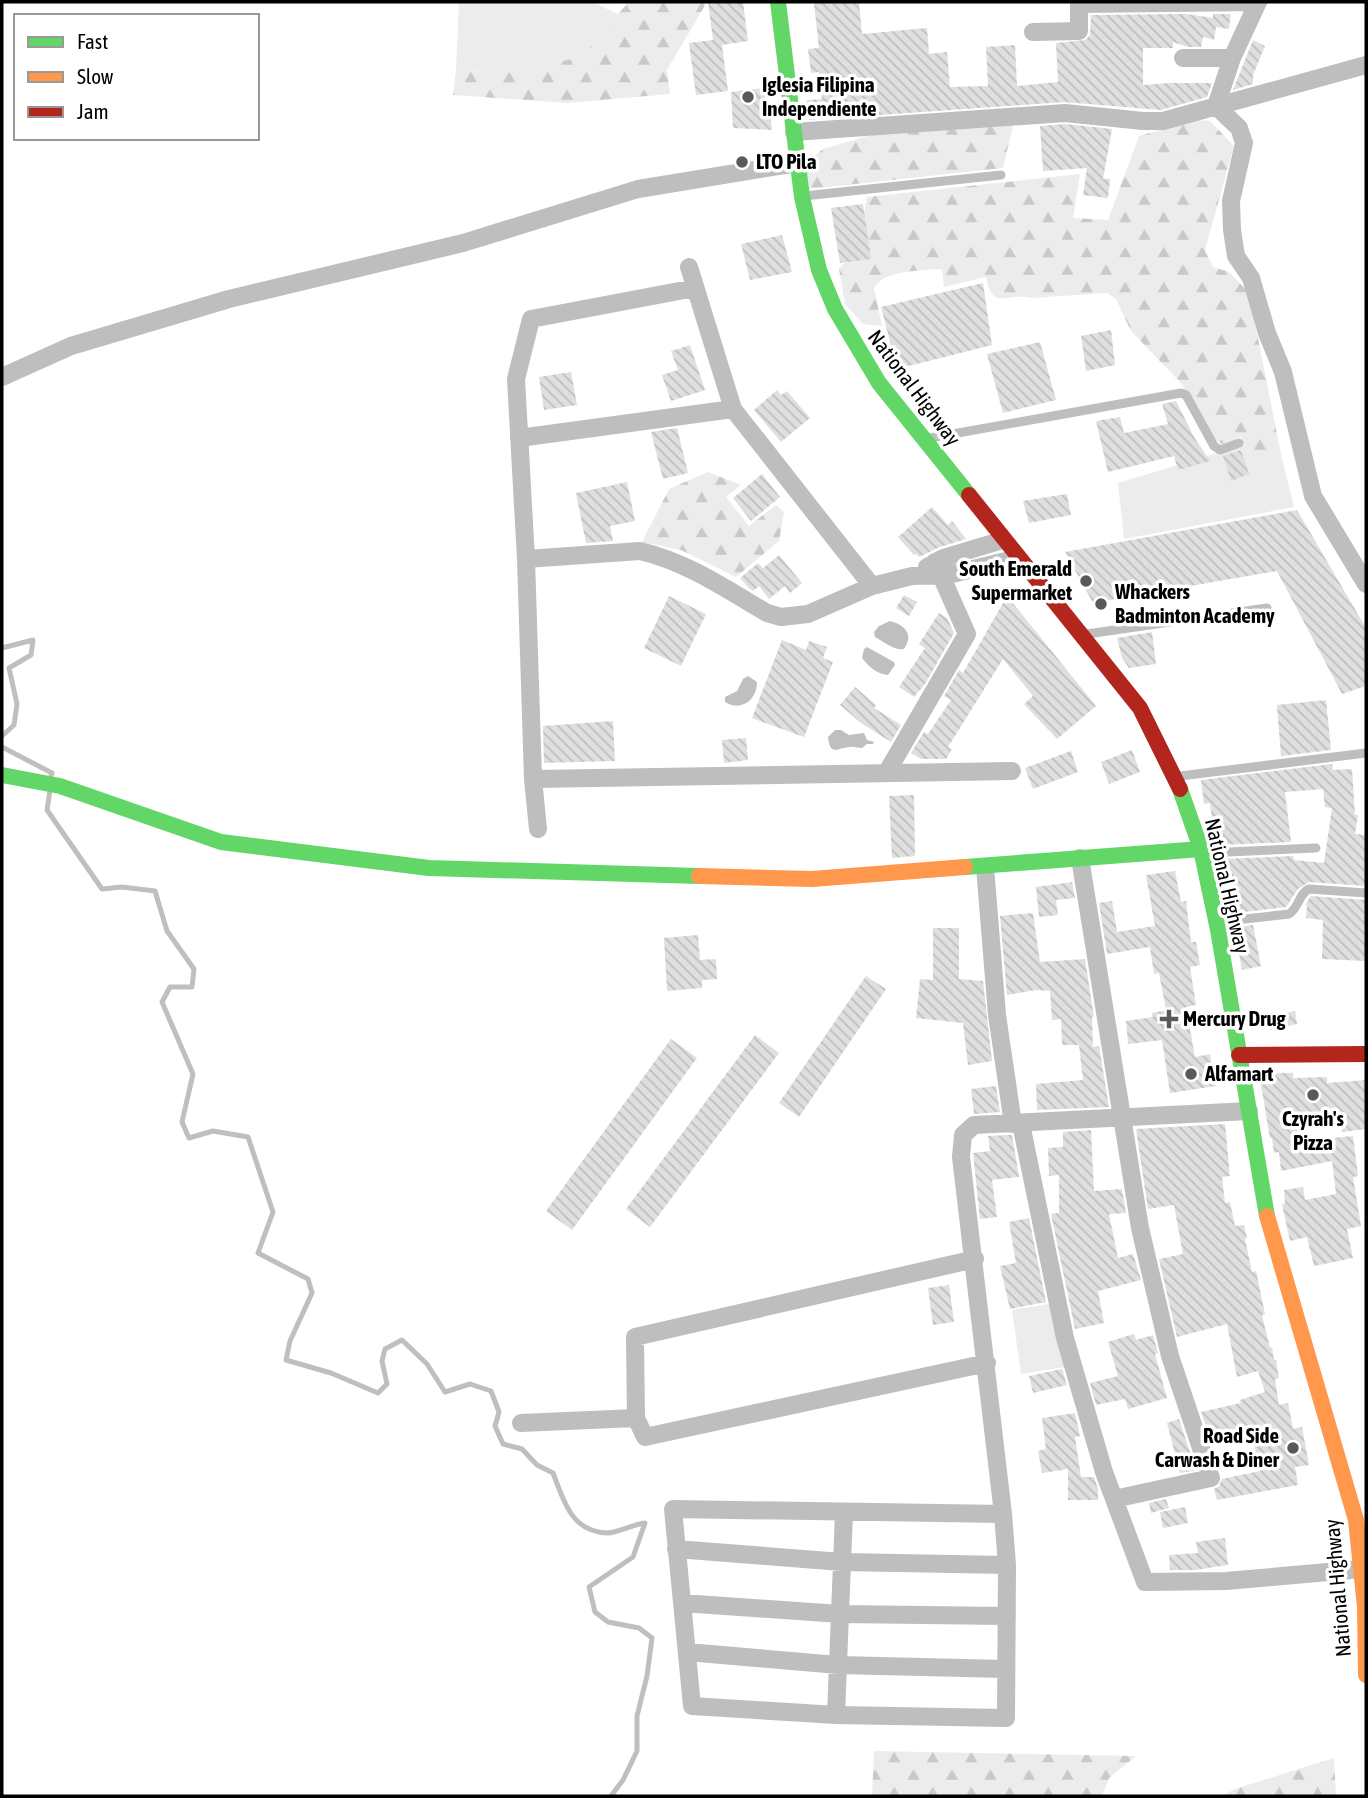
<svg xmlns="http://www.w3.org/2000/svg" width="1368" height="1798" font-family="'Asap Condensed',sans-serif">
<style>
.grass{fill:#ececec}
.forest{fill:url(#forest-firs)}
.water{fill:#bfbfbf}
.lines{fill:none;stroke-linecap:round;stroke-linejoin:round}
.stream{stroke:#bfbfbf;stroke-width:5}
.building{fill:url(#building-back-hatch)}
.lane{stroke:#bebebe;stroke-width:9}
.street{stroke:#bebebe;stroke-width:18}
.fast{stroke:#63d668;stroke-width:16}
.slow{stroke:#ff974d;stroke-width:16}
.jam{stroke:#b3261e;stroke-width:16}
.poi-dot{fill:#595959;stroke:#fff;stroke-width:2.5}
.labels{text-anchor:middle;stroke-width:7;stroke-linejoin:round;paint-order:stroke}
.poi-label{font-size:21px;font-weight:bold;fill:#000;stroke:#fff;text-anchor:start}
.street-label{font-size:21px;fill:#000;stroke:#fff}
</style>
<defs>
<pattern id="forest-firs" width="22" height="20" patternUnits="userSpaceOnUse" patternTransform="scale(1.75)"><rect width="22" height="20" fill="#ececec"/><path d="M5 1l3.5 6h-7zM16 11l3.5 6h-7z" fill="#c9c9c9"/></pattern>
<pattern id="building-back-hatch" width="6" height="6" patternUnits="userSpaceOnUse" patternTransform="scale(1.75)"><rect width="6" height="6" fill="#dfdfdf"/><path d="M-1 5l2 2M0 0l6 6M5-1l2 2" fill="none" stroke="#bebebe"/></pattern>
</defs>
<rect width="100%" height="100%" fill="#fff"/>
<!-- grass -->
<path class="grass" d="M 459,2 L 592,2 L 618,14 L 608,34 L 574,58 L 533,69 L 456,71 Z
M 1244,445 L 1254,459 L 1281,454 L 1294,507 L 1124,539 L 1118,483 Z
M 1055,1303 L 1065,1367 L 1021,1374 L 1012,1310 Z"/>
<!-- forest -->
<path class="forest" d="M 629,2 L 707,2 L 667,70 L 670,94 L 567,103 L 453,95 L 456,71 L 533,69 L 574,58 L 608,34 L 618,14 Z
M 1197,120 L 1210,121 L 1234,146 L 1205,250 L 1213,267 L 1229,272 L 1249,293 L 1281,454 L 1254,459 L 1249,456 L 1241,437 L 1222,444 L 1215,440 L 1181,383 L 1131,331 L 1116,299 L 1107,293 L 1031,298 C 1006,292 993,312 986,277 L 944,287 L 942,269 C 920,271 886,269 874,288 L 882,326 L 863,324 L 845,304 L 839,269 L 859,247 L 867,197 L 1080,174 L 1073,218 L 1108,220 L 1139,136 Z
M 1014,121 L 1003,168 L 809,189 L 806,163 L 823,149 L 878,133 Z
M 708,472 L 741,485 L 726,497 L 749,526 L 776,505 L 784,512 L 779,541 L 736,577 L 681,550 L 642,542 L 669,489 Z
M 874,1751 L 1136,1756 L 1109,1778 L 1102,1796 L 872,1796 Z
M 1334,1758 L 1336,1796 L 1222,1796 L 1235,1789 Z"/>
<!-- water -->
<path class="water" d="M 890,621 C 905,625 914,634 904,649 C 894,651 883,641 875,637 L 874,632 L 879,626 Z
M 867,647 L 894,662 L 895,665 L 888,675 C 877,674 869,667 862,658 L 864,649 Z
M 748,676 L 757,682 C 757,700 741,712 725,702 L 725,697 L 737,691 L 743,679 Z
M 835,730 L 841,730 L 849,735 L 864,733 L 867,740 L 874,742 L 873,744 L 867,744 L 862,748 C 858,748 853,746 849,747 C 838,748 830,757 828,737 Z"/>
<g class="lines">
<!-- stream -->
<path class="stream" d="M 2,648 L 33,640 L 31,655 L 9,668 L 17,704 L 14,725 L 2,736
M 2,747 L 52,773 L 51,776
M 50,790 L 47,810 L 102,889 L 122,887 L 155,891 L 167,931 L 194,969 L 192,987 L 170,987 L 162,1002 L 193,1074 L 182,1122 L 189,1138 L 213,1131 L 248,1137 L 273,1212 L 258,1253 L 308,1279 L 312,1293 L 290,1341 L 286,1360 L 331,1373 L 378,1393 L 387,1384 L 382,1361 L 385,1349 L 402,1340 L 427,1364 L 445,1392 L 470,1384 L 491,1391 L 499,1412 L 495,1426 L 503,1444 L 522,1449 L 537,1465 L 553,1473 C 564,1501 571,1532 608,1533 C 617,1533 634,1524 645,1523 L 633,1557 L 589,1587 L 595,1612 L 608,1622 L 639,1628 L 652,1638 L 647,1676 L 637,1716 L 637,1751 L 623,1780 L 611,1796"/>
</g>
<!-- building -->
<path class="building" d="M 708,2 L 743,2 L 748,41 L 722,45 L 728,91 L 696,95 L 689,43 L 713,40 Z
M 825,2 L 859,2 L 862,34 L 927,28 L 929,54 L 947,52 L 950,87 L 988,86 L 986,47 L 1015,45 L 1017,86 L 1058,82 L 1056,43 L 1085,40 L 1090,35 L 1091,15 L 1186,14 L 1213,18 L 1213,14 L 1231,14 L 1229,29 L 1216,27 L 1214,40 L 1203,37 L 1201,47 L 1188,47 L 1173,42 L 1173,48 L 1143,48 L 1143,85 L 1169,83 L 1212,83 L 1207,97 L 1161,110 L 1064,102 L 809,120 L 807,100 L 822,99 L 819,72 L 811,73 L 808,49 L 819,48 L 814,3 Z
M 1253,40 L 1265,46 L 1253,75 L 1253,84 L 1233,90 Z
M 764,88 L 766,102 L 769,102 L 772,130 L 733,128 L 731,92 Z
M 1065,124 L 1112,129 L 1103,179 L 1110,179 L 1108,198 L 1083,195 L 1087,168 L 1043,171 L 1040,126 Z
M 863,204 L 871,259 L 840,263 L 831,208 Z
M 782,235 L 792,272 L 750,280 L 741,244 Z
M 983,283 L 992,345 L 897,369 L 881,307 Z
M 1111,330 L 1115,365 L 1086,371 L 1081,336 Z
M 1040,342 L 1056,400 L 1003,413 L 987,354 Z
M 690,345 L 705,390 L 671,401 L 662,375 L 678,370 L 671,351 Z
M 571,372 L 577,405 L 544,410 L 539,377 Z
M 777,390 L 781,395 L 787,391 L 810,418 L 781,442 L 754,410 Z
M 1176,401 L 1194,437 L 1210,461 L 1178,470 L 1174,456 L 1108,472 L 1096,421 L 1120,417 L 1124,433 L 1168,424 L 1162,404 Z
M 677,428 L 688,473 L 663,479 L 651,432 Z
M 1241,450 L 1249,474 L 1231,481 L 1223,456 Z
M 762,474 L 780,497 L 751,521 L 733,498 Z
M 627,482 L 635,521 L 610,526 L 613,541 L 586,543 L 576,493 Z
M 1067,494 L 1071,515 L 1029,523 L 1023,501 Z
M 932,507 L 948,525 L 952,521 L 966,539 L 940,547 L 919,557 L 916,554 L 914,555 L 898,537 Z
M 1297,510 L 1366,628 L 1366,686 L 1342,694 L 1277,571 L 1093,603 L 1065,552 Z
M 779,555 L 802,583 L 790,593 L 785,586 L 769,599 L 759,586 L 753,591 L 750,589 L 740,578 L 758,563 L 763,568 Z
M 904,595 L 917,602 L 909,616 L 896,608 Z
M 669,596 L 706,614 L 681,666 L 644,648 Z
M 1007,596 L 1096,706 L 1057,739 L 1024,704 L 1033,696 L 1003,659 L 948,747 L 952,749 L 946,759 L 921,759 L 911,753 L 924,732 L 928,734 L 951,700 L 944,696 L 959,670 L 963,673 Z
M 939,613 L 947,618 L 954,633 L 925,684 L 914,697 L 899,687 L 925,648 L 919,644 Z
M 1152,632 L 1156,664 L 1129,668 L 1122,658 L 1117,638 Z
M 782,640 L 806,650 L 809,641 L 827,647 L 823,658 L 833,662 L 804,737 L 752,718 Z
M 855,687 L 876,705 L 874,708 L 901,725 L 891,742 L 861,723 L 840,705 Z
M 1326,700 L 1331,750 L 1281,756 L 1277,705 Z
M 613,721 L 615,761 L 544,763 L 543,726 Z
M 746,738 L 748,760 L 724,763 L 722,740 Z
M 1132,750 L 1140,772 L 1109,784 L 1101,762 Z
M 1071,751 L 1078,772 L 1033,789 L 1025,768 Z
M 1332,764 L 1333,770 L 1352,769 L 1355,815 L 1358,815 L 1355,834 L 1366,835 L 1366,886 L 1309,882 L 1298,889 L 1286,907 L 1235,913 L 1229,888 L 1227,889 L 1222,859 L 1293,856 L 1294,860 L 1324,863 L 1332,808 L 1325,807 L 1323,789 L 1285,792 L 1291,842 L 1220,845 L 1217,844 L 1214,836 L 1210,803 L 1204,804 L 1201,780 Z
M 914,795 L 915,856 L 892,858 L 889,796 Z
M 1175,871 L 1181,902 L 1186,901 L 1191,942 L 1196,942 L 1200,965 L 1190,967 L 1196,1005 L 1186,1007 L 1195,1057 L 1210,1054 L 1216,1086 L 1170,1093 L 1162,1040 L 1128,1044 L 1126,1021 L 1153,1017 L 1152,1013 L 1166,1010 L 1159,973 L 1154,974 L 1150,947 L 1107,954 L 1099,903 L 1112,901 L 1117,932 L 1155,926 L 1146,875 Z
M 1072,882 L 1075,898 L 1056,900 L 1058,915 L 1039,917 L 1036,887 Z
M 1311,896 L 1366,900 L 1366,961 L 1322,959 L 1323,920 L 1306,918 L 1307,905 L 1305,905 Z
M 1033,913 L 1040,962 L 1085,959 L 1094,1017 L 1092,1017 L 1093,1047 L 1099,1046 L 1109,1107 L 1037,1110 L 1036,1084 L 1083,1080 L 1079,1045 L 1062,1045 L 1061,1019 L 1052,1020 L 1050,991 L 1036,990 L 1007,995 L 1000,916 Z
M 1253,925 L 1261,966 L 1242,970 L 1234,927 Z
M 933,928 L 959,928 L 959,979 L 983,981 L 992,1061 L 968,1065 L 963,1023 L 916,1018 L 920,979 L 933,980 Z
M 698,935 L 700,960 L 716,959 L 717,979 L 702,980 L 702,988 L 667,991 L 664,938 Z
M 866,976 L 886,989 L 799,1117 L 779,1103 Z
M 1295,1011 L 1297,1024 L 1269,1030 L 1267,1017 Z
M 755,1035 L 779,1053 L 650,1227 L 626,1209 Z
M 671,1039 L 697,1058 L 572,1230 L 546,1211 Z
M 1259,1073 L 1293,1073 L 1293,1078 L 1327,1077 L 1327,1083 L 1366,1080 L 1366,1129 L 1342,1132 L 1340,1113 L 1297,1113 L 1301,1141 L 1353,1136 L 1358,1176 L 1353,1177 L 1361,1226 L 1347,1229 L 1353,1258 L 1314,1266 L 1307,1237 L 1290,1241 L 1282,1204 L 1285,1203 L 1284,1190 L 1303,1187 L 1305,1200 L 1336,1194 L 1332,1161 L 1281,1171 L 1279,1152 L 1274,1153 L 1272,1138 L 1270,1138 Z
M 996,1086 L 1000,1112 L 974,1114 L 971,1089 Z
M 1225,1124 L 1230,1176 L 1222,1177 L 1225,1203 L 1230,1202 L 1235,1226 L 1244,1225 L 1247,1238 L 1245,1239 L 1252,1272 L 1256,1271 L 1265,1314 L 1262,1315 L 1270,1348 L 1272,1347 L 1274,1360 L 1276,1360 L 1279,1378 L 1275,1379 L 1279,1405 L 1288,1403 L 1293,1429 L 1302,1427 L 1309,1465 L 1295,1467 L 1298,1485 L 1217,1500 L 1214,1489 L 1219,1486 L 1222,1479 L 1260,1471 L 1251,1431 L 1248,1431 L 1247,1427 L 1209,1435 L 1201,1412 L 1241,1403 L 1240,1400 L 1265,1392 L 1258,1371 L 1237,1377 L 1227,1324 L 1177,1337 L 1159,1259 L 1183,1254 L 1174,1205 L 1148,1209 L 1136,1129 Z
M 1091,1130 L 1094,1191 L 1122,1189 L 1126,1213 L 1109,1214 L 1118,1258 L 1133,1254 L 1141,1280 L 1098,1291 L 1104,1323 L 1075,1329 L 1051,1214 L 1059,1213 L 1059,1175 L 1049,1176 L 1048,1148 L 1063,1147 L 1063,1132 Z
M 1009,1135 L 1012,1135 L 1019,1177 L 992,1180 L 997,1217 L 980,1219 L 973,1153 L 990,1151 L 988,1136 Z
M 1029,1218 L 1046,1302 L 1010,1309 L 1000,1266 L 1016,1263 L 1009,1222 Z
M 949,1285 L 954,1322 L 933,1325 L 928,1288 Z
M 1134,1334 L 1136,1340 L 1153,1335 L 1158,1353 L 1155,1354 L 1167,1398 L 1128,1409 L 1125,1399 L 1096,1405 L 1090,1383 L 1118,1376 L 1108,1342 Z
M 1062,1369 L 1067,1385 L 1033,1393 L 1029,1376 Z
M 1075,1413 L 1080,1436 L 1075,1437 L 1081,1477 L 1094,1477 L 1098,1489 L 1098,1500 L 1068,1500 L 1068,1469 L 1042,1473 L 1038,1451 L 1046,1449 L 1042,1418 Z
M 1179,1419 L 1196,1470 L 1180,1473 L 1167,1423 Z
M 1166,1499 L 1169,1508 L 1151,1513 L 1149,1503 Z
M 1185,1507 L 1188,1523 L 1163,1528 L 1160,1512 Z
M 1225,1538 L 1228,1565 L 1195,1570 L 1170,1570 L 1169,1555 L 1198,1553 L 1196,1542 Z"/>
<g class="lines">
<!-- lane -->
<path class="lane" d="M 804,196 L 1001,175
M 930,438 L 1181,393 L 1186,395 L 1214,446 L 1220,450 L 1239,443
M 1087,634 L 1267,608
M 1180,776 L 1366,753
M 1207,853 L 1316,848
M 1218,922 L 1289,914 C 1299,908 1299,893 1309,889 L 1366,893"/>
<!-- street -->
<path class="street" d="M 1258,2 L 1232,58 L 1216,106 L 1239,128 L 1244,143 L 1231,201 L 1232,230 L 1236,256 L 1251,278 L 1267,333 L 1283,372 L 1313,496 L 1366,584
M 1033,32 L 1079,31 L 1079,4 L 1258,2
M 1183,58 L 1232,58
M 794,132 L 1065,113 L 1143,121 L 1163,121 L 1366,65
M 689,267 L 733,409 L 872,586
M 2,377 L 71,346 L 229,299 L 463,243 L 638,189 L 797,163
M 519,438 L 733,409
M 526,559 L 640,551 C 687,562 726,589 767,613 L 781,617 L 808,614 L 872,586 L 912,576 L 948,575 L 1018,558
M 927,567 L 943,558 L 1003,540
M 887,772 L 967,634 L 935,562
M 533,779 L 1012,771
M 538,829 L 533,779 L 526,559 L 516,379 L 531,319 L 695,288
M 1080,858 L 1140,1228 L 1170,1356 L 1211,1478 L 1114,1499
M 985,867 L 997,1015 L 1013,1124
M 1021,1124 L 1065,1338 L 1104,1472 L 1145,1582 L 1226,1581 L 1362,1569
M 975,1259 L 635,1337 L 636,1418 L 645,1437 L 987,1363
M 521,1423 L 636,1418
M 1003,1514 L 673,1509 L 692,1706 L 836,1715 L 1006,1718 L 1007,1565 L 1003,1514 L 961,1157 L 963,1135 L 974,1125 L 1249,1111
M 676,1549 L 842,1562 L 1007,1565
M 682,1603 L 840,1614 L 1007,1616
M 687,1652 L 838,1665 L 1005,1669
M 836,1715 L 844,1513"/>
<!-- fast -->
<path class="fast" d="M 778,2 L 802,197 L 819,270 L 835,309 L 879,383 L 969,495
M 2,775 L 60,786 L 221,842 L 429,868 L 699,876
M 1180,789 L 1201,849 L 1218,930 L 1267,1216
M 965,867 L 1201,849"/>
<!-- slow -->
<path class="slow" d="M 699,876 L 812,879 L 965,867
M 1267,1216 L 1356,1520 L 1365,1607 L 1366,1675"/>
<!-- jam -->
<path class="jam" d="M 969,495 L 1140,708 L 1180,789
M 1239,1055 L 1366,1054"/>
</g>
<!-- markers -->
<g class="poi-dot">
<circle cx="748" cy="97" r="7"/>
<circle cx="742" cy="162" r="7"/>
<circle cx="1086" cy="581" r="7"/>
<circle cx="1101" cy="604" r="7"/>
<path d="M1165.5 1008.5h7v7h7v7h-7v7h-7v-7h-7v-7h7z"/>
<circle cx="1191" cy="1074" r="7"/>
<circle cx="1313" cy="1095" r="7"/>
<circle cx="1293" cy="1448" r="7"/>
</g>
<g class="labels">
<!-- poi labels -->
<g class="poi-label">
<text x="762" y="92">Iglesia Filipina<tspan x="762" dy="24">Independiente</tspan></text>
<text x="756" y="169">LTO Pila</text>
<text x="1072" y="576" text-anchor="end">South Emerald<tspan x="1072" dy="24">Supermarket</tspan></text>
<text x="1115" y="599">Whackers<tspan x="1115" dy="24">Badminton Academy</tspan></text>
<text x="1183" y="1026">Mercury Drug</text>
<text x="1205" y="1081">Alfamart</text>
<text x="1313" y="1126" text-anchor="middle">Czyrah's<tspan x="1313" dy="24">Pizza</tspan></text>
<text x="1279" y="1443" text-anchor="end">Road Side<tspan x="1279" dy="24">Carwash &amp; Diner</tspan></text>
</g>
<!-- street labels -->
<g class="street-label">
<text transform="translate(914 388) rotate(53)" y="7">National Highway</text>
<text transform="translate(1227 886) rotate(77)" y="7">National Highway</text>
<text transform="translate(1338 1588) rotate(-95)" y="7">National Highway</text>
</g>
</g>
<!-- border -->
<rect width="1368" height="1798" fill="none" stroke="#000000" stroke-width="7"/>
<!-- legend -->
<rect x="14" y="14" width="245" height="126" fill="#ffffff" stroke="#999999" stroke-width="2"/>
<rect x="28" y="37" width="35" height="10" fill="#63d668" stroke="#999999" stroke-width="2"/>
<text x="77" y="49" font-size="21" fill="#000000">Fast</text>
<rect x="28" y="72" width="35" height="10" fill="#ff974d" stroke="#999999" stroke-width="2"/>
<text x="77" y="84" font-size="21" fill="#000000">Slow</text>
<rect x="28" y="107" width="35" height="10" fill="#b3261e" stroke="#999999" stroke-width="2"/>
<text x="77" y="119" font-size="21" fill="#000000">Jam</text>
</svg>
